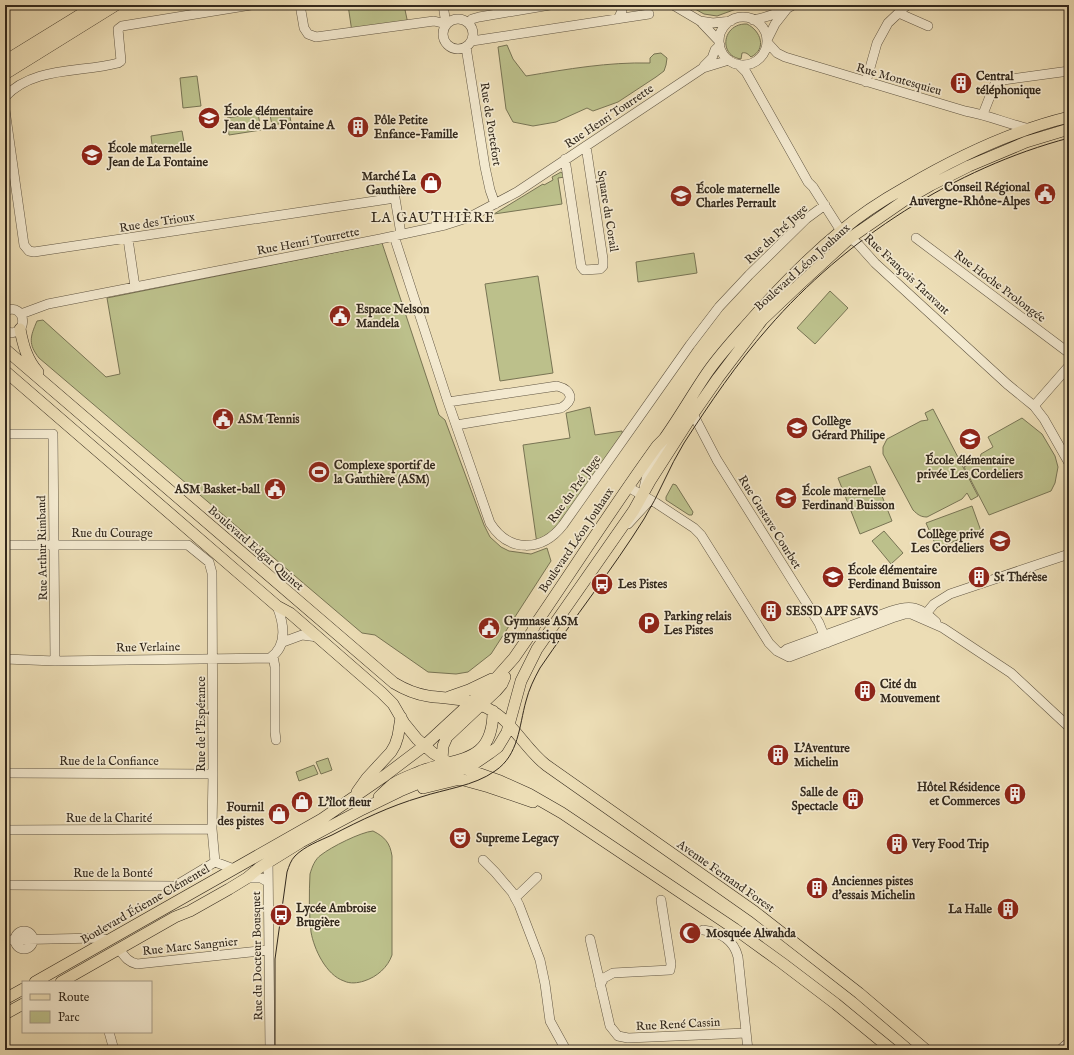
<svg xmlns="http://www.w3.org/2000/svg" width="1074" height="1055" font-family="'IM FELL English',serif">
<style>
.green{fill:#bcc08b;stroke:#787454}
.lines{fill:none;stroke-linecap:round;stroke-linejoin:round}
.minor-casing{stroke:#615643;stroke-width:10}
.major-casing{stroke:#33291d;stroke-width:12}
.minor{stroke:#f3e9cf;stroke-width:9}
.major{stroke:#ecddb5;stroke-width:11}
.tram{stroke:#33291d;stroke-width:1}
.labels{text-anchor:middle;stroke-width:3.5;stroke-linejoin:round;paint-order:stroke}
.poi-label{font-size:12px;font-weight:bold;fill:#33291d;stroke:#f3e9cf;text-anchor:start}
.street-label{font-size:12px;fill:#33291d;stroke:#f3e9cf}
.quarter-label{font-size:14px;letter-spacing:1px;fill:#33291d;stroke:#f3e9cf}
</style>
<rect width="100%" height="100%" fill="#ecddb5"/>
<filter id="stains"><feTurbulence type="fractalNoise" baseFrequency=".005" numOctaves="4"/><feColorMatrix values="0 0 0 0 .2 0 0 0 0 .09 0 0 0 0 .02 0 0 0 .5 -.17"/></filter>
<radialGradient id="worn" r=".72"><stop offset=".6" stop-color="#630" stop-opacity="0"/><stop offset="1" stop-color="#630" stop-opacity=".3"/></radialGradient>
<!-- green -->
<path class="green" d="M 348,5 L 404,5 L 408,24 L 352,32 Z
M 694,5 L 776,5 L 768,9 L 739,8 L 717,16 L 704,14 L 695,9 L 697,7 Z
M 747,24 C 761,31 767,49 751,57 C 748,54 746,52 742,53 L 741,59 C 718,56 722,23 747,24 Z
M 507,45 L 513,59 L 526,76 C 568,69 608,62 650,63 L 650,58 L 654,54 L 661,53 L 667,58 L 666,65 L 664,71 L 656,77 L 618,102 L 593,111 L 587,108 L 556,122 L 533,126 L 513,122 L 506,109 L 498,47 Z
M 197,76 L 201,106 L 183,108 L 180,78 Z
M 289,112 L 291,122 L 272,125 L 270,115 Z
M 258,113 L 261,130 L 229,135 L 227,118 Z
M 182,131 L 185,148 L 153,153 L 151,136 Z
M 561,172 L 565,177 L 558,178 L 562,204 L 494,214 L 543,184 L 544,185 L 553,180 L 552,177 Z
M 382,243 L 439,415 L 445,420 L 484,525 L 490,537 L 501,547 L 509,551 L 531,554 L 547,548 L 551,561 L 491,654 L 468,672 L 456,674 L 428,672 L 375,635 L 362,633 L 39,358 C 28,344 30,337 37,321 L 43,320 L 106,377 L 120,374 L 107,298 Z
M 694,253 L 697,273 L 638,282 L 636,262 Z
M 538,276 L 553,373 L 500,381 L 485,284 Z
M 830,291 L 848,308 L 815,344 L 797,328 Z
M 590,407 L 595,435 L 622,431 L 623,439 L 563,525 L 537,544 L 523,445 L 570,438 L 566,413 Z
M 933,409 L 978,496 L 971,500 L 967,493 L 962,499 L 927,517 C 921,517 918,515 913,510 L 883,454 L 883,447 L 887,439 L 921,421 L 928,420 L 925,413 Z
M 1022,418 L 1042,434 L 1055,456 L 1058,467 L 1055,483 L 1051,491 L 989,515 L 964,467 L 980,458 L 981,454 L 993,447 L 988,437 Z
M 870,466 L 892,521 L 860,534 L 838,478 Z
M 673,484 L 676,485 L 693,512 L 692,515 L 689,515 L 666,500 L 666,497 Z
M 972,506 L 981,531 L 937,548 L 926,523 Z
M 884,531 L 903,553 L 891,564 L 872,541 Z
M 328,758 L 332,770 L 321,774 L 316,762 Z
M 314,765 L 318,774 L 299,781 L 296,772 Z
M 373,831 C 385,837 390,843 392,856 L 392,955 C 388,967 377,977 364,981 C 358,983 350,984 344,981 C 326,975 314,949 311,932 C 309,914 309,892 310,874 C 312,867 315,859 321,855 C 331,847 361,832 373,831 Z"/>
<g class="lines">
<!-- minor casing -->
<g class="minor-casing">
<path id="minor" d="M 300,5 L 304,28 L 308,34 L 316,37 L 434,21 L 446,24 L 443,5
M 673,5 L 700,21 L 719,41
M 900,11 L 903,15 L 928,26
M719 41a24 24 0 1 1 48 0a24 24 0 1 1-48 0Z
M443 34a15 15 0 1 1 30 0a15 15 0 1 1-30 0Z
M 618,19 L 622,11 L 620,5
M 753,20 C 767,17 781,13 793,5
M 700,21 L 713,23 L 731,21
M 469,23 L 472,19 L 479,17 L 550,5
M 767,40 L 775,24 L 786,10
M 472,41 L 649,14
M 767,42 L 777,53 L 785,57 L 965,111 C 988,115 1008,124 1030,129
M 466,47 L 485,167 L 490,190 L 495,204
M 738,64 L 746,72 L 808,182 L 813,187 L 841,231 L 858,244 L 875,263 L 1007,384 L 1034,406 L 1044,419 L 1069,463
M 704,66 L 712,58 L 715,50 L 720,45
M 866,82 L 877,43 L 888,23 L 907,5
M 5,97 C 33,66 81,73 118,63 L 121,61 L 118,29 L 122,26 L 251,5
M 5,110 L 24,245 L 29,251 L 34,252 L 395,198 L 401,234
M 983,114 L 996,81 L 1069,71
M 565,159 L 581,266 L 584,270 L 600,269 L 603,266 L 603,259 L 586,146
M 394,236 L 448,402 L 490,523 C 509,553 542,552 563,525 L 690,345 L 719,307 L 749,275 L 806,219 L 825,205
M 916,238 L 1069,353
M 128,239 L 135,287
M 5,311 C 28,301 29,341 5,331
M 21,314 L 48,304 L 380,239 L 445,225 L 470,217 L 517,192 L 703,68 L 729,60
M 448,402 L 557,386 C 572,390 575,400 561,408 L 456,425
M 1034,406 L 1069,366
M 693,414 L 717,460 L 819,623 L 827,643
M 5,434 L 53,434 L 55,661
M 628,487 L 656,503 L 694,528 L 701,535 L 769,643 L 777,651 L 789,657 L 892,618 L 905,614 L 911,614 L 943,628 L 1011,673 L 1069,727
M 644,488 L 647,475 L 663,448 L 664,439
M 628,524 L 650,500
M 5,545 L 188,545 L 209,562 L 212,573 L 213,774 L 212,829 L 215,862 L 234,869
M 924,616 L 934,604 L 950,594 L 1069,554
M 283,642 L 302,635 L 318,637
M 782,653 L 787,649 L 891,611 C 911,604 921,607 936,622
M 273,656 L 275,667 L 275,732 L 276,740
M 5,659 L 55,661 L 270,658 C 288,646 284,624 277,606
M 5,684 L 5,659
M 5,773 L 213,774
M 5,830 L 212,829
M 268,857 L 270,1050
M 483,860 L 495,872 L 512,892 L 519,905 L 540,960 L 545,984 L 550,1021 L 566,1050
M 247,878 L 261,878 L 268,882
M 5,885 L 175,886 L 215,862
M 515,898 L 537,877
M 703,930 C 720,932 734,940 738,957 L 748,1050
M15 940a9 9 0 1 1 18 0a9 9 0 1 1-18 0Z
M 590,939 L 610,1026 L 618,1036 L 628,1038 L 746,1033
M 5,940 L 98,938 L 109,940
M 119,949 C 125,957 128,962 137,964 L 269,950
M 600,985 L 604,978 L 613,973 L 670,970 L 671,964 L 661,900
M 109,1032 L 114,1050
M 1060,1050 L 1069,1042"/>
</g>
<!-- major casing -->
<g class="major-casing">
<path id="major" d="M 5,61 L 96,5
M 5,74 L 116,5
M 20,329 C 23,345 27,360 38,372
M 5,349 L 394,683 C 404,689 415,694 428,696 C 448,699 468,698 487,708 C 513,721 524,748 546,765 L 755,912 L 859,993 L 926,1050
M 5,371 L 277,606 L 290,613 L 382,693 L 393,704 L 404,723 L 417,739 L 433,753 L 449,763 L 500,781 L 529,794 L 562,813 L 735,929 L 782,963 L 836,1004 L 892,1050
M 449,697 L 469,690 L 492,679
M 442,759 L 443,746 L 447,737 L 496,691 L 502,684 L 505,677
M 423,788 L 460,779 L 489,787 L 533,802
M 357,792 L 367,778 L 391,752 L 395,745 L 398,736 L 401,717
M 379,797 C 383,793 388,788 393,784 C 400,779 412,775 421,771 C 458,757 493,764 493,711
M 35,982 L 322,819 L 383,777 L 424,746 L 490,685 L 514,658 L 532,632 L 535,625 C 576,565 615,504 657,446 L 664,439 C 679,418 692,395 707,373 C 720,354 736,337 751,320 C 779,288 808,258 841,231 C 861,214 883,200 906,187 C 957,157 1011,131 1069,117
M 61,982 L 175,917 L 190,911 L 229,889 L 247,878 L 259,868 L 301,842 L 363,809 L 400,791 L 424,781 L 471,766 L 490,753 L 498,747 L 507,732 L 521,681 L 537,649 L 634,510 L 650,481 L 693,414 L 718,378 L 762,320 L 801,283 L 850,238 L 905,200 L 931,185 L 969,166 L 1026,142 L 1069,129
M 5,999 L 23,989
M 5,1014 L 23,1004"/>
</g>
<!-- minor -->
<use href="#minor" class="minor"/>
<!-- major -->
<use href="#major" class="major"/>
<!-- tram -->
<path class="tram" d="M 275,1050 L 275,959 L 287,872 C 289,866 291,860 295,856 C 305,846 319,841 332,835 C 361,820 390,806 421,797 C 445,789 474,786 495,771 C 519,755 519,726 526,701 C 529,689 534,679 540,668 C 574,618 612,570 644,519 C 659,495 669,467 684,443 C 710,403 737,363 768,328 C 845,239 955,168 1069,138"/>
</g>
<!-- icons -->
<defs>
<g id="building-disc" transform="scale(1.15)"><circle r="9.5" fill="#8f2418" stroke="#f3e9cf"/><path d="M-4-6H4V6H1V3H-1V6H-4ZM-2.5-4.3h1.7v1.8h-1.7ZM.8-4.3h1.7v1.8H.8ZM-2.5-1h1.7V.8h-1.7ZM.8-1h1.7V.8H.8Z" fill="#fff"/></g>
<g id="school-disc" transform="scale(1.15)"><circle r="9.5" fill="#8f2418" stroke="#f3e9cf"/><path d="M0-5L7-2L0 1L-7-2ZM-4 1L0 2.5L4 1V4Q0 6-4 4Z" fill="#fff"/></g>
<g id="shop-disc" transform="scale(1.15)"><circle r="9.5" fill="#8f2418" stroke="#f3e9cf"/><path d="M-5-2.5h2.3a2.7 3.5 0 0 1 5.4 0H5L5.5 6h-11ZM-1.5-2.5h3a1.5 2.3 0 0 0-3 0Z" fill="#fff"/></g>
<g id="civic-disc" transform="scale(1.15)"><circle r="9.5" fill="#8f2418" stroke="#f3e9cf"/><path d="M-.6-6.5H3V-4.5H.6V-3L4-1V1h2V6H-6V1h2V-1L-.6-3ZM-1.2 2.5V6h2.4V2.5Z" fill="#fff"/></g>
<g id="stadium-disc" transform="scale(1.15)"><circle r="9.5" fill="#8f2418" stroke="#f3e9cf"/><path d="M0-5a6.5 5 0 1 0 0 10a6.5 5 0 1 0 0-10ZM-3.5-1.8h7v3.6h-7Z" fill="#fff"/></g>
<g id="bus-disc" transform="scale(1.15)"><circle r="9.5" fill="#8f2418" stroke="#f3e9cf"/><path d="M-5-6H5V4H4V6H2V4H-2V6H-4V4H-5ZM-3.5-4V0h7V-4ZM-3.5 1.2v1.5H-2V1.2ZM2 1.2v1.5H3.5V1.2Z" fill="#fff"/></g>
<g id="parking-disc" transform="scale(1.15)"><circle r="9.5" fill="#8f2418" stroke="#f3e9cf"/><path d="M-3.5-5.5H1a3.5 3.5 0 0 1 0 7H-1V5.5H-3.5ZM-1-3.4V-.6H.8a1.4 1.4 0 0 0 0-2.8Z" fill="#fff"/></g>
<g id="theatre-disc" transform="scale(1.15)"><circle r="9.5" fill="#8f2418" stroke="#f3e9cf"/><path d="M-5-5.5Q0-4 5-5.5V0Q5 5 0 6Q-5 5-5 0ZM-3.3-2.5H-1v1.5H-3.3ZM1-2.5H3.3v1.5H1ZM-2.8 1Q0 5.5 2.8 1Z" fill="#fff"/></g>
<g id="mosque-disc" transform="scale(1.15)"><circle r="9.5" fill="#8f2418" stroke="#f3e9cf"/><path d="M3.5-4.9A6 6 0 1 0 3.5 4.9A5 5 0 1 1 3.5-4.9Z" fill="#fff"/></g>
</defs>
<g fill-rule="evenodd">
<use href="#building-disc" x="961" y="83"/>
<use href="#school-disc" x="209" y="118"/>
<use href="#building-disc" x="358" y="127"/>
<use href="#school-disc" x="92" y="155"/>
<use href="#shop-disc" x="431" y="183"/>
<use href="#civic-disc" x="1045" y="194"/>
<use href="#school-disc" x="681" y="196"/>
<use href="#civic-disc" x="340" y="316"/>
<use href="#civic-disc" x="223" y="419"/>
<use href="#school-disc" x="797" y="428"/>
<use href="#school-disc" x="970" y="439"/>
<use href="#stadium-disc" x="319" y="472"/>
<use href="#civic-disc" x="275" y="489"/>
<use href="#school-disc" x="786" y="498"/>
<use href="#school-disc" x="1000" y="541"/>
<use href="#school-disc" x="833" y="577"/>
<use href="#building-disc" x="979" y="577"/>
<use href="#bus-disc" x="602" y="584"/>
<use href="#building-disc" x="771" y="611"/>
<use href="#parking-disc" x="649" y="623"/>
<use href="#civic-disc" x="489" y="628"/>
<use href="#building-disc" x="865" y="691"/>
<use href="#building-disc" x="778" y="755"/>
<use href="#building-disc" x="1015" y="794"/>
<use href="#building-disc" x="853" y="799"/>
<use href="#shop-disc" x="302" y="802"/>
<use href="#shop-disc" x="279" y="814"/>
<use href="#theatre-disc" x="460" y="838"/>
<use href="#building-disc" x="897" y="844"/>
<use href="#building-disc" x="817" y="888"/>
<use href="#building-disc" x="1008" y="909"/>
<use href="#bus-disc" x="281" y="915"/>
<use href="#mosque-disc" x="690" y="933"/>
</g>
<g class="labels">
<!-- poi labels -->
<g class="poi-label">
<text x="976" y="80">Central<tspan x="976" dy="14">téléphonique</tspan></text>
<text x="224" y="115">École élémentaire<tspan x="224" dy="14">Jean de La Fontaine A</tspan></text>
<text x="374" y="124">Pôle Petite<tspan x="374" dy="14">Enfance-Famille</tspan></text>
<text x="108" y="152">École maternelle<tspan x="108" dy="14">Jean de La Fontaine</tspan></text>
<text x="416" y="180" text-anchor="end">Marché La<tspan x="416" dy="14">Gauthière</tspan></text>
<text x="1030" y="191" text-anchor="end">Conseil Régional<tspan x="1030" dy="14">Auvergne-Rhône-Alpes</tspan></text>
<text x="696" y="193">École maternelle<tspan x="696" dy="14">Charles Perrault</tspan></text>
<text x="356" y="313">Espace Nelson<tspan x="356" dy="14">Mandela</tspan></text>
<text x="238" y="423">ASM Tennis</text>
<text x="812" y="425">Collège<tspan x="812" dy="14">Gérard Philipe</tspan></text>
<text x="970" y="464" text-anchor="middle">École élémentaire<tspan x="970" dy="14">privée Les Cordeliers</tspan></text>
<text x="334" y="469">Complexe sportif de<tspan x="334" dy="14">la Gauthière (ASM)</tspan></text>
<text x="260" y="493" text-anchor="end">ASM Basket-ball</text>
<text x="802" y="495">École maternelle<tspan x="802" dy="14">Ferdinand Buisson</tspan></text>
<text x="984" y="538" text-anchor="end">Collège privé<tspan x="984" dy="14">Les Cordeliers</tspan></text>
<text x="848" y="574">École élémentaire<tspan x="848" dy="14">Ferdinand Buisson</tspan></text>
<text x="994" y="581">St Thérèse</text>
<text x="618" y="588">Les Pistes</text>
<text x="786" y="615">SESSD APF SAVS</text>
<text x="664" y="620">Parking relais<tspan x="664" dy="14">Les Pistes</tspan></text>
<text x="504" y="625">Gymnase ASM<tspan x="504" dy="14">gymnastique</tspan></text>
<text x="880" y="688">Cité du<tspan x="880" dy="14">Mouvement</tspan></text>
<text x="794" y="752">L'Aventure<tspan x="794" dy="14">Michelin</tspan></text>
<text x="1000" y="791" text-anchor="end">Hôtel Résidence<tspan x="1000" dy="14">et Commerces</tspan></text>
<text x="838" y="796" text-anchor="end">Salle de<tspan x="838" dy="14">Spectacle</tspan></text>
<text x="318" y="806">L'îlot fleur</text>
<text x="264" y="811" text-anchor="end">Fournil<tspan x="264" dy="14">des pistes</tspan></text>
<text x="476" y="842">Supreme Legacy</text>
<text x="912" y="848">Very Food Trip</text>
<text x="832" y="885">Anciennes pistes<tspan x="832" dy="14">d'essais Michelin</tspan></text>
<text x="296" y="912">Lycée Ambroise<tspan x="296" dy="14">Brugière</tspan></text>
<text x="992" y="913" text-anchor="end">La Halle</text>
<text x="706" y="937">Mosquée Alwahda</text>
</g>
<!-- street labels -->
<g class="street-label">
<text transform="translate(899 79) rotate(16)" y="4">Rue Montesquieu</text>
<text transform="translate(609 116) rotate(-34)" y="4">Rue Henri Tourrette</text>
<text transform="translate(491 124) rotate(81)" y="4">Rue de Portefort</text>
<text transform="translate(608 211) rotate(81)" y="4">Square du Corail</text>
<text transform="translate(157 222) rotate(-9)" y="4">Rue des Trioux</text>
<text transform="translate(776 234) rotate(-43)" y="4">Rue du Pré Juge</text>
<text transform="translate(308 241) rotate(-11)" y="4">Rue Henri Tourrette</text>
<text transform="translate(802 267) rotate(-42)" y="4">Boulevard Léon Jouhaux</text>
<text transform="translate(907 274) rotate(43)" y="4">Rue François Taravant</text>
<text transform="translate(1000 286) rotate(37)" y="4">Rue Hoche Prolongée</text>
<text transform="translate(574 489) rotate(-54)" y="4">Rue du Pré Juge</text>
<text transform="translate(770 522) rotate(58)" y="4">Rue Gustave Courbet</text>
<text x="112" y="537">Rue du Courage</text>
<text transform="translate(576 540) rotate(-56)" y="4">Boulevard Léon Jouhaux</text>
<text transform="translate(42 548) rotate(-91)" y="4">Rue Arthur Rimbaud</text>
<text transform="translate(256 548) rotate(41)" y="4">Boulevard Edgar Quinet</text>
<text transform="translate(148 647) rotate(-1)" y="4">Rue Verlaine</text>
<text transform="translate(201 724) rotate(-90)" y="4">Rue de l'Espérance</text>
<text x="109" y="765">Rue de la Confiance</text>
<text x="109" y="822">Rue de la Charité</text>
<text x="113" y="877">Rue de la Bonté</text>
<text transform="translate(726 876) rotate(35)" y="4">Avenue Fernand Forest</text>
<text transform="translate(145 904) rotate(-30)" y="4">Boulevard Étienne Clémentel</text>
<text transform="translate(190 946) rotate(-6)" y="4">Rue Marc Sangnier</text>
<text transform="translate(257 956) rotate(-91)" y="4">Rue du Docteur Bousquet</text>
<text transform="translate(678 1024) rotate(-3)" y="4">Rue René Cassin</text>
</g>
<!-- quarter labels -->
<g class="quarter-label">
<text x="433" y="222">LA GAUTHIÈRE</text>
</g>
</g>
<!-- margin -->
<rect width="1074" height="1055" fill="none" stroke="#ecddb5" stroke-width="20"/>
<rect x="6" y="6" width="1062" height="1043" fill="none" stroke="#33291d" stroke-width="2"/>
<rect x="10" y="10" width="1054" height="1035" fill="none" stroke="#33291d"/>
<!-- legend -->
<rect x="22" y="981" width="130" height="52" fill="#f3e9cf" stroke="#a69c88"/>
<rect x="30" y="994" width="20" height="6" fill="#ecddb5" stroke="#a69c88"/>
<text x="58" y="1001" font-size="12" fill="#33291d">Route</text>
<rect x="30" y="1011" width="20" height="12" fill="#bcc08b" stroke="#a69c88"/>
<text x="58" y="1021" font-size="12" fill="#33291d">Parc</text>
<rect width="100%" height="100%" filter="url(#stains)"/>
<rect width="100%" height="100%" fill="url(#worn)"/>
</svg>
